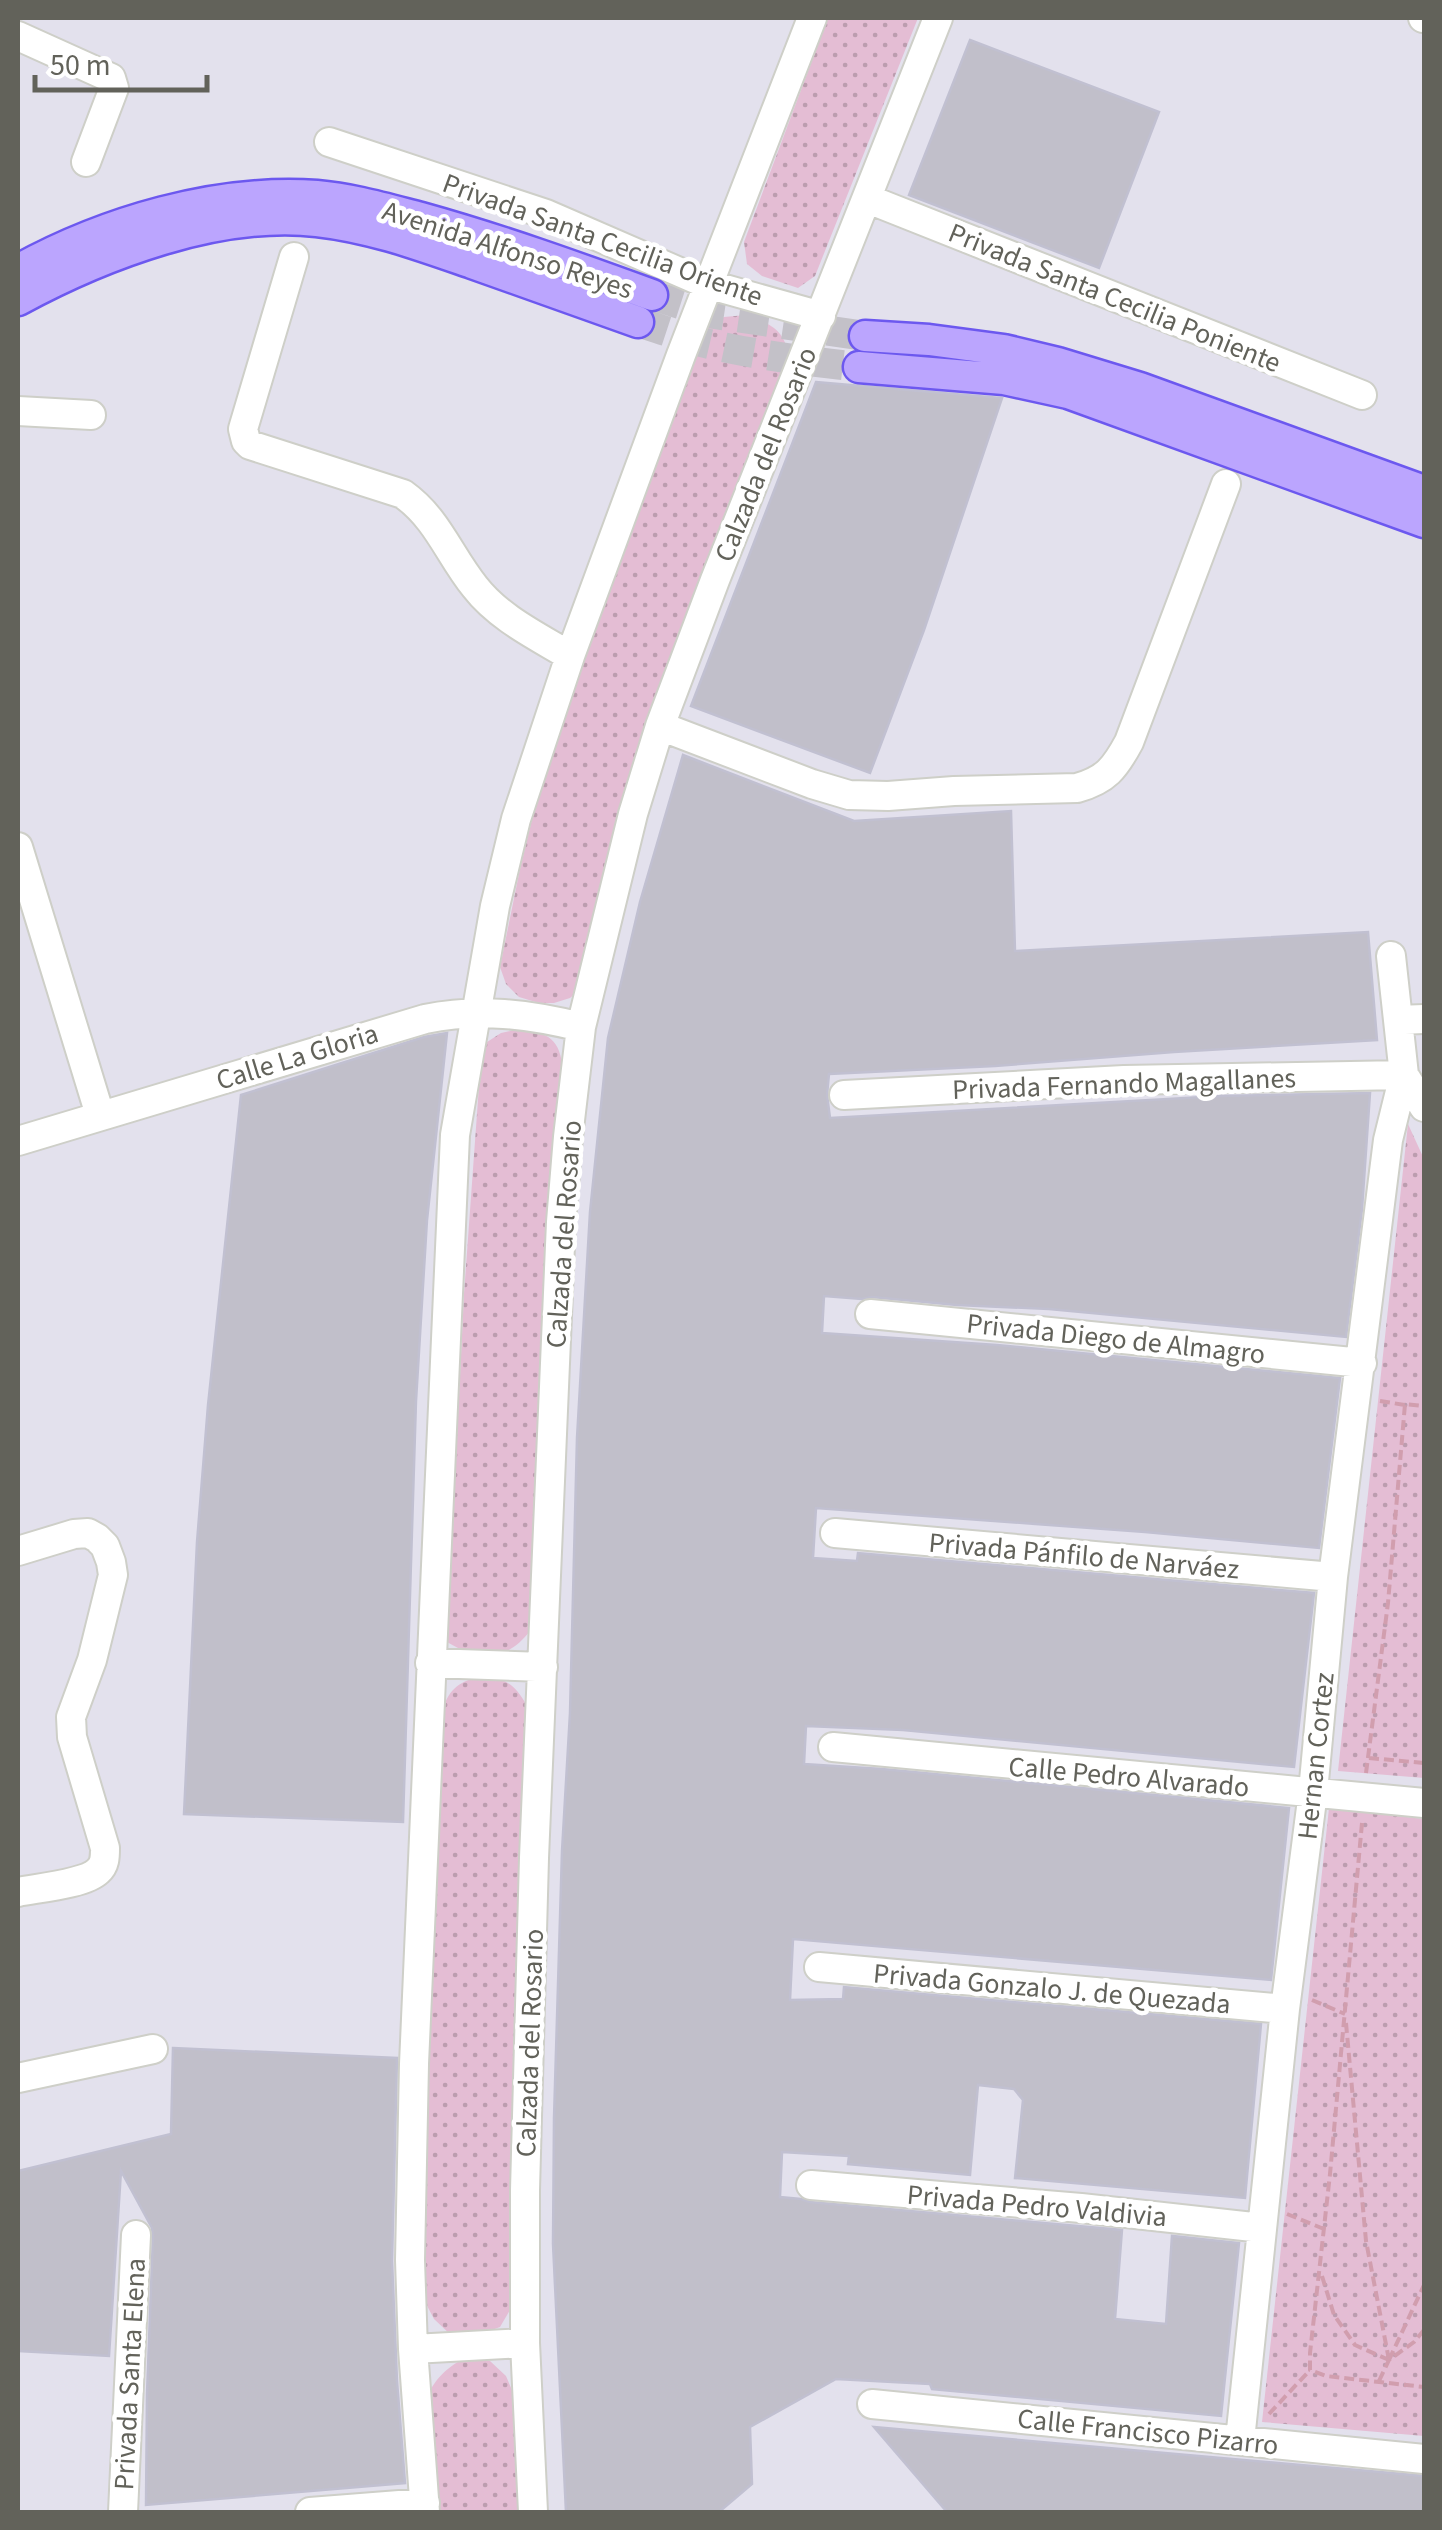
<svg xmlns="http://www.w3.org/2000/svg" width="1442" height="2530" font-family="'Source Sans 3',sans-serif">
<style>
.park{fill:url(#park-dots)}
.building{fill:#c1bfca;stroke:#c1c0d1;stroke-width:2.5}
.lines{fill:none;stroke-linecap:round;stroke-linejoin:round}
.major-tunnel{stroke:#c3c1c8;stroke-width:30;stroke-dasharray:30 15;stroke-linecap:butt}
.minor-casing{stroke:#cecfc8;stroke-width:32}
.major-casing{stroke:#6c58ef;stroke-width:35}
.path{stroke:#d19eae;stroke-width:4;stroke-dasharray:10 5;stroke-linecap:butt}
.minor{stroke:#fff;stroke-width:28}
.major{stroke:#bba5fe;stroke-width:30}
.labels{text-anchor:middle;stroke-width:9;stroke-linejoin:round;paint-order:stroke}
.street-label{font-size:28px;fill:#62625a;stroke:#fff}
</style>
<defs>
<pattern id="park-dots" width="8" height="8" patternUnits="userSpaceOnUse" patternTransform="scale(2.5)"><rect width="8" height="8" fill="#e4bdd4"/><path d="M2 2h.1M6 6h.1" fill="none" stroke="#bc9daf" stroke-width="1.8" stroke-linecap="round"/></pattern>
</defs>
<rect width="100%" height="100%" fill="#e3e1ed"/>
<!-- park -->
<path class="park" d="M 828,18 L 918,18 L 815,276 L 798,288 L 762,276 L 747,264 L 744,242 Z
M 746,315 C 761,320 783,328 786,347 C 787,355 782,367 781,374 L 627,788 L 582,988 L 570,998 L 554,1003 L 539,1003 L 519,997 L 506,984 L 500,967 L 520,869 L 547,757 L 708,326 L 724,317 Z
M 520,1029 C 555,1034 560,1042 564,1076 L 530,1631 C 506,1662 479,1661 447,1642 L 464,1294 L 481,1058 L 484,1044 L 501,1033 Z
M 1408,1124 L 1424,1159 L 1424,1778 L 1338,1771 Z
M 482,1675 C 507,1680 514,1683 527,1706 L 513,2305 L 500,2327 L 476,2336 L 452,2336 L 434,2319 L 423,2298 L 427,2101 L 442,1710 C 451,1686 459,1683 482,1675 Z
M 1329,1808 L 1424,1819 L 1424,2436 L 1262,2422 Z
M 465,2358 L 490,2361 L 506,2376 L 514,2395 L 522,2512 L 434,2512 L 427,2396 C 437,2377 446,2368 465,2358 Z"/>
<!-- building -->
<path class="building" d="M 970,40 L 1159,112 L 1099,268 L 909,195 Z
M 816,382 L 1002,398 L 924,630 L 870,773 L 691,706 Z
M 683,755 L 854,821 L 1011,811 L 1015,951 L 1368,932 L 1377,1040 L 1174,1052 L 995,1066 L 829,1074 L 827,1095 L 830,1118 L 1221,1096 L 1370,1093 L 1362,1209 L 1346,1337 L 1049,1309 L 957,1305 L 872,1297 L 862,1299 L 824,1296 L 822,1333 L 997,1345 L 1340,1378 L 1319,1548 L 1145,1532 L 816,1508 L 813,1558 L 857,1561 L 858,1553 L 1314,1593 L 1294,1767 L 903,1730 L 806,1726 L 804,1764 L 882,1769 L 1289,1808 L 1271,1980 L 793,1939 L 790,2000 L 843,1999 L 844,1987 L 1261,2024 L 1245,2198 L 1015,2178 L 1023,2100 L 1014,2089 L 978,2085 L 970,2175 L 848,2164 L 849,2156 L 782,2152 L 780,2197 L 801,2199 L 810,2202 L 1122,2230 L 1115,2319 L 1166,2324 L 1172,2236 L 1239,2243 L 1221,2416 L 932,2389 L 930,2384 L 836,2379 L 750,2427 L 752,2484 L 719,2512 L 566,2512 L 553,2244 L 554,2118 L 562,1851 L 570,1713 L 577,1438 L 590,1212 L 608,1038 L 640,902 Z
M 447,1033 L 427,1220 L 416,1401 L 403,1822 L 184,1814 L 197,1542 L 208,1405 L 241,1095 L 424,1037 Z
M 173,2048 L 397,2058 L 392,2261 L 397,2381 L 405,2483 L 146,2505 L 147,2394 L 153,2236 L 152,2228 L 121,2171 L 109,2356 L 19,2351 L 18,2171 L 171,2134 Z
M 874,2427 L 1424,2476 L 1424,2512 L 947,2512 Z"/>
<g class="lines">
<!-- major-tunnel -->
<path class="major-tunnel" d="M 652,295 L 708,313 L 865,336
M 638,322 C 660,329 682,337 705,343 C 755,355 807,361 859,367"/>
<!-- minor casing -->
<g class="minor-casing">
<path id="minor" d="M 1423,18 L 1424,18
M 18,36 L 111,78 L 114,88 L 86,162
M 329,142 L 546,214 L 707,284 L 821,316
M 868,199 L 1362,395
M 294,257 L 243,429 L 246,441 L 250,445 L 403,494 C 438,519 449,555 475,587 C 499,618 537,636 570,656
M 18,411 L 91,415
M 660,726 L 812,784 L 849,795 L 888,796 L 954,791 L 1077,788 C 1106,780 1115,768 1129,742 L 1226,484
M 18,847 L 100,1115
M 1391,956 L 1404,1075 L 1424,1107
M 1398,1020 L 1424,1019
M 844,1095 L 1124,1080 L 1404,1075 L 1388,1140 L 1333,1577 L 1313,1792 L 1285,2009 L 1240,2440
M 18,1141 L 425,1019 C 480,1008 528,1014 581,1027
M 870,1314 L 1362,1363
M 835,1533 L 1333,1577
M 18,1551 L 74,1534 L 88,1533 L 97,1538 L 105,1546 L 111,1562 L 113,1575 L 92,1660 L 71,1717 L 72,1737 L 105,1848 C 105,1857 105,1865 98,1871 C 85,1884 37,1888 18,1892
M 430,1663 L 543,1667
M 833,1747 L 1424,1803
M 819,1967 L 1285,2009
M 18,2078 L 153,2049
M 811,2185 L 1081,2208 L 1262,2228
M 413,2349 L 525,2343
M 872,2404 L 1424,2459
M 123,2512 L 136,2235
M 310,2512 L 425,2503
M 425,2512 L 413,2349 L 410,2260 L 414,2064 L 455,1135 L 495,906 L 516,819 L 570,656 L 681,355 L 812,18
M 533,2512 L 525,2343 L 525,2190 L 534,1858 L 561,1222 L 568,1137 L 581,1027 L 633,814 L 660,726 L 715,580 L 938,18"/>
</g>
<!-- major casing -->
<g class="major-casing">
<path id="major" d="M 18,270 C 105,222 216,189 317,196 C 352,199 386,209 421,218 C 500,240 575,267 652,295
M 18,300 C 103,254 218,210 317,221 C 371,227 420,245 472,263 C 527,282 582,302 638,322
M 865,336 L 929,340 L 1004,350 L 1058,363 L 1140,388 L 1424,491
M 859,367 L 1004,379 L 1068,393 L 1424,522"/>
</g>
<!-- path -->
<path class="path" d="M 1380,1401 L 1405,1405
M 1369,1758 L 1424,1763
M 1366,1773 L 1388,1603 L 1405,1404 L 1424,1406
M 1362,1823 L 1330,2174 L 1310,2353 L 1310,2370 L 1326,2376 L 1424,2387
M 1312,2000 L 1345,2014
M 1346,2023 L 1366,2241 L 1389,2360
M 1287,2214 L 1324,2229
M 1322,2276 L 1334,2315 L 1355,2345 L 1389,2360
M 1389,2360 L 1424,2285
M 1379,2381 L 1389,2360 L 1414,2342 L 1424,2330
M 1269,2414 L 1310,2370"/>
<!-- minor -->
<use href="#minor" class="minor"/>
<!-- major -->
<use href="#major" class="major"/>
</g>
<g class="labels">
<!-- street labels -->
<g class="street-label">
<text transform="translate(603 239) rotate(20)" y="10">Privada Santa Cecilia Oriente</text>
<text transform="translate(508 249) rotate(18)" y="10">Avenida Alfonso Reyes</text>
<text transform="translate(1115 297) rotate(22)" y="10">Privada Santa Cecilia Poniente</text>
<text transform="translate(765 454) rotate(-68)" y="10">Calzada del Rosario</text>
<text transform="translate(297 1056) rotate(-17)" y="10">Calle La Gloria</text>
<text transform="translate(1124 1083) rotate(-2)" y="10">Privada Fernando Magallanes</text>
<text transform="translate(563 1234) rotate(-86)" y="10">Calzada del Rosario</text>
<text transform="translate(1116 1338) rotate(6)" y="10">Privada Diego de Almagro</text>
<text transform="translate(1084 1555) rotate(5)" y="10">Privada Pánfilo de Narváez</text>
<text transform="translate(1315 1756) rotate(-84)" y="10">Hernan Cortez</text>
<text transform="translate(1129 1776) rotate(5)" y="10">Calle Pedro Alvarado</text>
<text transform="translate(1052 1988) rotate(5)" y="10">Privada Gonzalo J. de Quezada</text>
<text transform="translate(529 2043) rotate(-88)" y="10">Calzada del Rosario</text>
<text transform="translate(1037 2205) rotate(5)" y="10">Privada Pedro Valdivia</text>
<text transform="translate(129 2374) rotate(-87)" y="10">Privada Santa Elena</text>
<text transform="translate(1148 2431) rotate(6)" y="10">Calle Francisco Pizarro</text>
</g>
</g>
<!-- border -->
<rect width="1442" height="2530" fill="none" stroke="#62625a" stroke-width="40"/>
<!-- scale -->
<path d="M35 75v15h172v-15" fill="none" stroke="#62625a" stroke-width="5"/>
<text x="50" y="75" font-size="30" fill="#62625a" stroke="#ffffff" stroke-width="8" paint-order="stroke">50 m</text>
</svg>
